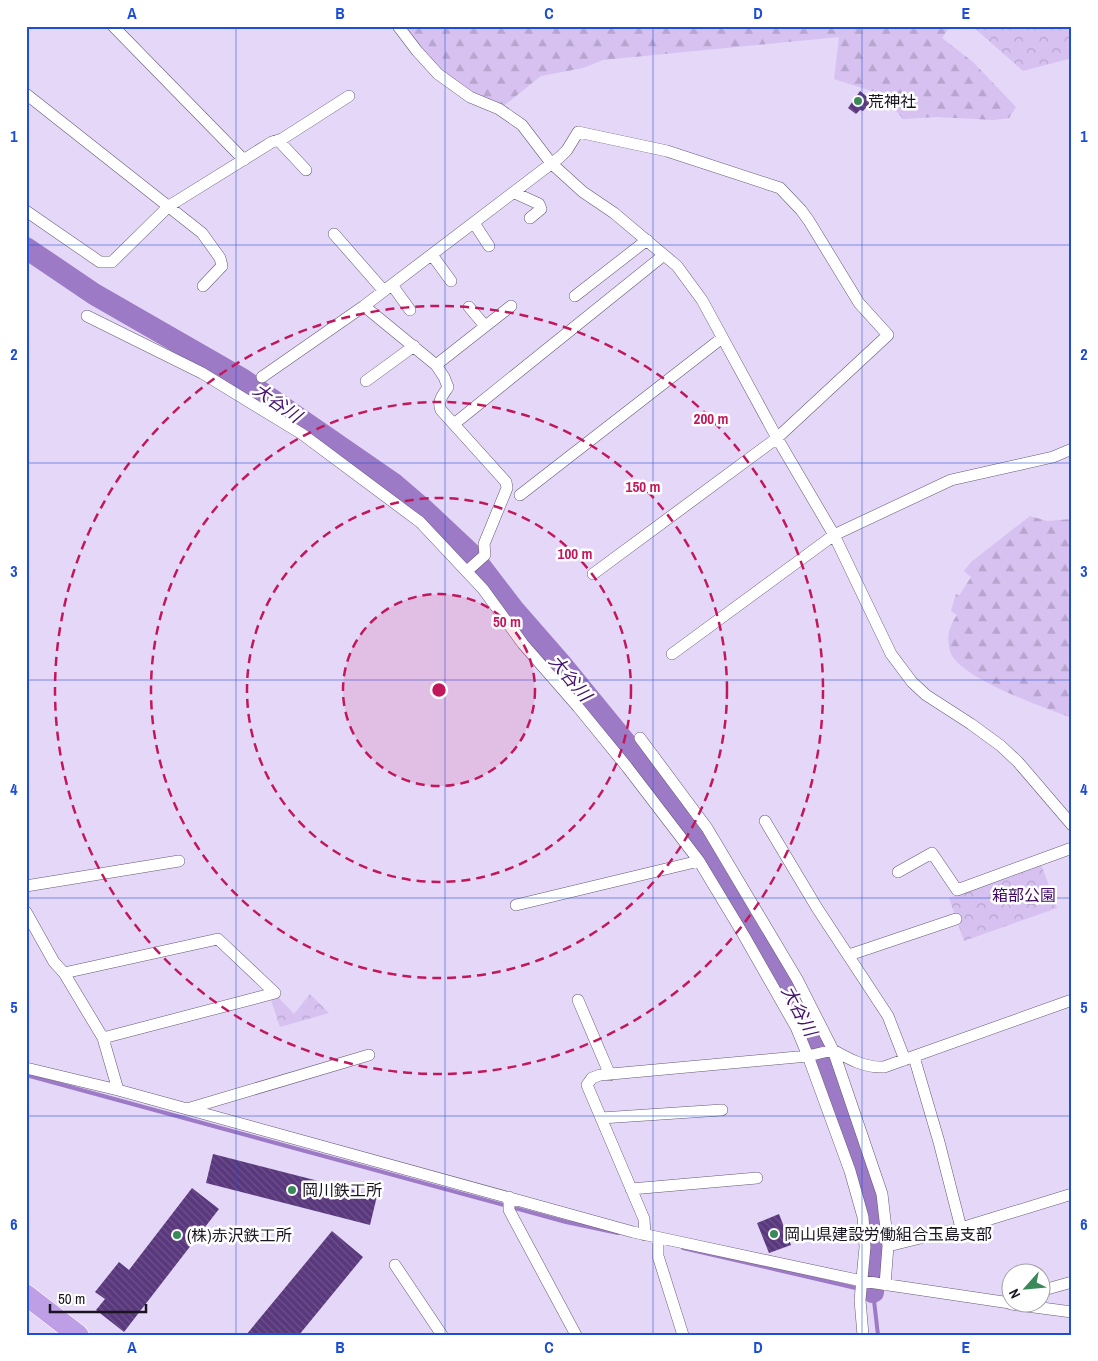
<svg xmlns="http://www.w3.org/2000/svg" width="1098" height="1361" font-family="'Archivo Narrow','Noto Sans JP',sans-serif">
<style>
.forest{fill:url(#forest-firs)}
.park{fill:url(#park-crowns)}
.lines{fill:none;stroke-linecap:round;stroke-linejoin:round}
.stream{stroke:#9d7ac5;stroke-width:4}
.river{stroke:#9d7ac5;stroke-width:22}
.building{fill:url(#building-back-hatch)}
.street-casing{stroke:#665a75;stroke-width:12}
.highway-casing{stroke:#fff;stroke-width:22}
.street{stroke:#fff;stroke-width:11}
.highway{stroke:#be9ee5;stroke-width:21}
.grid{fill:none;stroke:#1d4ed8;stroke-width:1;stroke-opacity:0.55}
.ring{fill:none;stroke:#c2185b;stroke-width:2.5;stroke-dasharray:9 6}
.poi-dot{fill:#3a895a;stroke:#fff;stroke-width:2}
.labels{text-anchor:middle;stroke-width:5;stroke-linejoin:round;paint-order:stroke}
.poi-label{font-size:16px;fill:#19141f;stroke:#fff;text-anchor:start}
.park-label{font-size:16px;fill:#400a67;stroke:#fff}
.water-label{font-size:18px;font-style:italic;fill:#45126d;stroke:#fff}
.centre{fill:#c2185b;stroke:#fff;stroke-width:2.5}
.ring-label{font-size:15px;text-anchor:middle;font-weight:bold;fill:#c2185b;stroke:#fff;stroke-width:5;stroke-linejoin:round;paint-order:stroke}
.neatline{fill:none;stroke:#1d4ed8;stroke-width:2}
.grid-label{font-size:16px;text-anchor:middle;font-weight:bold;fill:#1d4ed8}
</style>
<defs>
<pattern id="forest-firs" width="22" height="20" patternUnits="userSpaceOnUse" patternTransform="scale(1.25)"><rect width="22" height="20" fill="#d6c1f1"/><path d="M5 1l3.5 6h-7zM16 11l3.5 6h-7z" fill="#b7a5ce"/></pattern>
<pattern id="park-crowns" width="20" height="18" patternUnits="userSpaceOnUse" patternTransform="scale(1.25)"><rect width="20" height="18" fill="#d6c1f1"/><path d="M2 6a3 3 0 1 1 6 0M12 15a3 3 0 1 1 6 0" fill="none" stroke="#b7a5ce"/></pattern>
<pattern id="building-back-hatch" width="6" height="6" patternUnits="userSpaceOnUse" patternTransform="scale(1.25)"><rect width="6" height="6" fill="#5a387d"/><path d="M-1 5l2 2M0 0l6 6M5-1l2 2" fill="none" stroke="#6d528a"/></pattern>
</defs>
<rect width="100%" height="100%" fill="#e5d7f7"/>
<!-- forest -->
<path class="forest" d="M 410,26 L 950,26 L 942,38 L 973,62 L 1016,107 L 1009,118 L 994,120 L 936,117 L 903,119 L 887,100 L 878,93 L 834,79 L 839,37 L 603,60 L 583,68 L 541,76 L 501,108 L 450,80 L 405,30 Z
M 1030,516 L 1047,521 L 1072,519 L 1072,718 C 1046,708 957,678 950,651 C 946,636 949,627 957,615 L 951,611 L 956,594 L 959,596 L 971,577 L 964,571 L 971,562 Z"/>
<!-- park -->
<path class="park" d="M 972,26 L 1072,26 L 1072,58 L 1023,71 Z
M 1041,864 L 1057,908 L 964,941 L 949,898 Z
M 310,994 L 329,1013 L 280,1027 L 271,1000 L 278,997 L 294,1014 Z"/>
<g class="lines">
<!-- stream -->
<path class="stream" d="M 26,1075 L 566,1222 L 618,1233
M 683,1248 L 873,1292 L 878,1335"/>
<!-- river -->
<path class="river" d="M 26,248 L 94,294 L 242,379 L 394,484 L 422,508 L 471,554 L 513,609 L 561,664 L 651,774 L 734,896 L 792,996 L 822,1054 L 871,1198 L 877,1242 L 873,1292"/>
</g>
<!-- building -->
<path class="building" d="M 860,91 L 872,101 L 863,111 L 860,110 L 856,114 L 848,108 Z
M 878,95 L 885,101 L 879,109 L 871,102 Z
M 213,1154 L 377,1196 L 370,1225 L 206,1183 Z
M 192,1188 L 219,1209 L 124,1332 L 96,1310 L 105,1299 L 95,1292 L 119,1262 L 129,1270 Z
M 779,1214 L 791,1245 L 769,1253 L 757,1223 Z
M 332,1231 L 363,1257 L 299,1335 L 246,1335 Z"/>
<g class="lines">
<!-- street casing -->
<g class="street-casing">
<path id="street" d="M 113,26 L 244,160
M 398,26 L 417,51 L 438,74 L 470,97 L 499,109 L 522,125 L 551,163 L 583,192 L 614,213 L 677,266 L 702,300 L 777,438 L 834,535 L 891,654 L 912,682 L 926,695 L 971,724 L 1001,746 L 1018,762 L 1072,825
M 26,94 L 202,233 L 220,258 L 222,266 L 203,286
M 278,140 L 306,170
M 515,193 L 539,204 L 541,209 L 530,218
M 26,211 L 100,262 L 112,262 L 169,206 L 272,142 L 282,139 L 349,96
M 474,223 L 489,246
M 334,234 L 384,291
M 432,255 L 451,281
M 392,285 L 410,310
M 575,296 L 647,240
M 469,307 L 485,326
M 87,316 L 202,373 L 302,434 L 420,522 L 483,589 L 523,644 L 578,707 L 627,767 L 699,861 L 743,934 L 796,1027 L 808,1056 L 850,1171 L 863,1217 L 865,1247 L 860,1300 L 863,1335
M 436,365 L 511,306
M 262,377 L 364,306
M 366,381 L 414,346
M 454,424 L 664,255
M 520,495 L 722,338
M 467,571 L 485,555 L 484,544 L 505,493 L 507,488 L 506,482 L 441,410 C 437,401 443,395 448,387 L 444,377 L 436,365 L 364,306 L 560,157 L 567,150 L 578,132 L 667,151 L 780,188 L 801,210 L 809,221 L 859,303 L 888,335 L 777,438 L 593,574
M 672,654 L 834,535 L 951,480 L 1053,457 L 1072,449
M 640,738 L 707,828 L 797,979 L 833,1050 L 882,1194 L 888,1246
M 765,821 L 817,908 L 888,1016 L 905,1060
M 898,872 L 932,853 L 957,890 L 1072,848
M 26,886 L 179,861
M 516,905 L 699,861
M 26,912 L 54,962 L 64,973 L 103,1038 L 118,1090 L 633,1232 L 862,1281 L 1010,1303
M 849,955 L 956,919
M 64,973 L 218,939 L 275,993 L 103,1038
M 578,1000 L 610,1075
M 914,1057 L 939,1142 L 961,1228
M 26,1068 L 118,1090
M 187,1109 L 369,1055
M 601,1118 L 722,1110
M 631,1189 L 757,1178
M 509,1197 L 509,1210 L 576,1335
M 645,1235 L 644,1219 L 587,1085 L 592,1078 L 600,1075 L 808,1056 L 833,1050 C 849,1059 865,1068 884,1067 L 1072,1000
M 658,1238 L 658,1256 L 683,1335
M 395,1265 L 442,1335
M 885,1285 L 888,1246 L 961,1228 L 1072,1194
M 1040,1291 L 1072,1282
M 1011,1304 L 1072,1312"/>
</g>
<!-- highway casing -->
<g class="highway-casing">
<path id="highway" d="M 26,1295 L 78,1335"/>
</g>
<!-- street -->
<use href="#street" class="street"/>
<!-- highway -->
<use href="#highway" class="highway"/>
</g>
<!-- grid -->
<path class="grid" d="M 236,26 L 236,1335M 445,26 L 445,1335M 653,26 L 653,1335M 862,26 L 862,1335M 26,245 L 1072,245M 26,463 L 1072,463M 26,680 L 1072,680M 26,898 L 1072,898M 26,1116 L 1072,1116"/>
<!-- distance rings -->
<circle cx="439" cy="690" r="96" fill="#c2185b" fill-opacity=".12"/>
<g class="ring">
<circle cx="439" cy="690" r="96"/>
<circle cx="439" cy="690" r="192"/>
<circle cx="439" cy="690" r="288"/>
<circle cx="439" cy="690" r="384"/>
</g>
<!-- markers -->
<g class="poi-dot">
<circle cx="858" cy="101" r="5"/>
<circle cx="292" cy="1190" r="5"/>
<circle cx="774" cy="1234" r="5"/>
<circle cx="177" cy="1235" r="5"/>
</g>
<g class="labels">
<!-- poi labels -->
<g class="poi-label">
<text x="868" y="107">荒神社</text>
<text x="302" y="1196">岡川鉄工所</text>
<text x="784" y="1240">岡山県建設労働組合玉島支部</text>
<text x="187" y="1241">(株)赤沢鉄工所</text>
</g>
<!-- park labels -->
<g class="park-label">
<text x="1024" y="901">箱部公園</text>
</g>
<!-- water labels -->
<g class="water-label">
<text transform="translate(277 403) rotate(35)" y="6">大谷川</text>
<text transform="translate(570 678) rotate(50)" y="6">大谷川</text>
<text transform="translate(799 1011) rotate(62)" y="6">大谷川</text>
</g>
</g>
<circle cx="439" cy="690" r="8" class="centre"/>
<g class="ring-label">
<text x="711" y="424">200 m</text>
<text x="643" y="492">150 m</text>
<text x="575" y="559">100 m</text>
<text x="507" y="627">50 m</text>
</g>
<!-- border -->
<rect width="1098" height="1361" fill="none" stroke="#ffffff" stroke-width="55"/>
<!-- north arrow -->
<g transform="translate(1026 1288) rotate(243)"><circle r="24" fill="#ffffff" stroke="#a3a1a5"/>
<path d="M0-4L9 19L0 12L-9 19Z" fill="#3a895a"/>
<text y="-8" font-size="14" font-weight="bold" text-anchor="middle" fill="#19141f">N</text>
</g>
<!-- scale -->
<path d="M50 1304v8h96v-8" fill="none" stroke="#19141f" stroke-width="2.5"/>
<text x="58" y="1304" font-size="15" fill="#19141f" stroke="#ffffff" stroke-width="4" paint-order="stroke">50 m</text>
<rect x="28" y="28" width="1042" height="1306" class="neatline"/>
<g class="grid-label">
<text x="132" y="19">A</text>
<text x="340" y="19">B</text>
<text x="549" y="19">C</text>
<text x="758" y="19">D</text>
<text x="966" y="19">E</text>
<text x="14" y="142">1</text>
<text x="1084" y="142">1</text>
<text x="14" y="360">2</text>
<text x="1084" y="360">2</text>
<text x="14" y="577">3</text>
<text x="1084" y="577">3</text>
<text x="14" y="795">4</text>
<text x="1084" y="795">4</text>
<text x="14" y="1013">5</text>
<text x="1084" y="1013">5</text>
<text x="14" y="1230">6</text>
<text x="1084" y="1230">6</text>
<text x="132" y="1353">A</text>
<text x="340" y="1353">B</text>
<text x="549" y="1353">C</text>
<text x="758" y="1353">D</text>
<text x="966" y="1353">E</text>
</g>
</svg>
